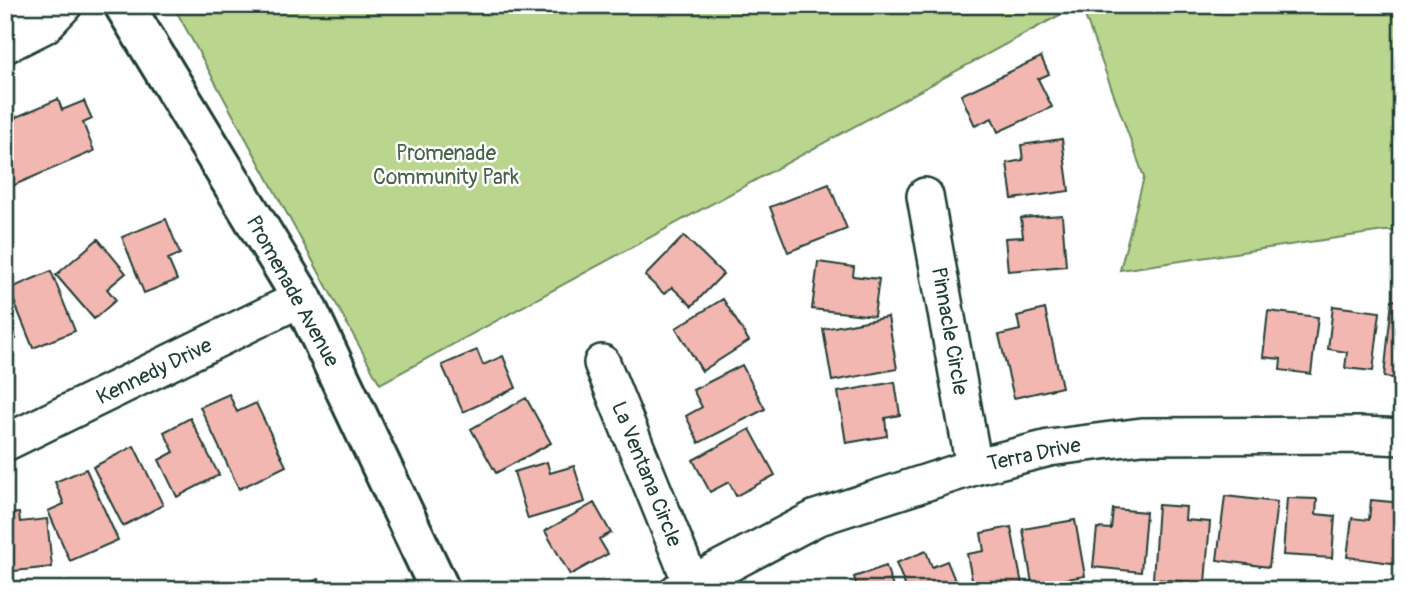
<svg xmlns="http://www.w3.org/2000/svg" width="1407" height="595" font-family="Pangolin,sans-serif">
<style>
.green{fill:#bad68e;stroke:#6c8a61;stroke-width:2}
.building{fill:#f2b7b1;stroke:#1f3d34;stroke-width:2}
.lines{fill:none;stroke-linecap:round;stroke-linejoin:round}
.minor-casing{stroke:#1f3d34;stroke-width:40}
.major-casing{stroke:#1f3d34;stroke-width:44}
.minor{stroke:#fff;stroke-width:35}
.major{stroke:#fff;stroke-width:38}
.labels{text-anchor:middle;stroke-width:5;stroke-linejoin:round;paint-order:stroke}
.park-label{font-size:21px;fill:#46634a;stroke:#fff}
.street-label{font-size:21px;fill:#1f3d34;stroke:#fff}
</style>
<rect width="100%" height="100%" fill="#fff"/>
<filter id="ink" filterUnits="userSpaceOnUse"><feTurbulence type="fractalNoise" baseFrequency=".0143" numOctaves="2"/><feDisplacementMap in="SourceGraphic" scale="14" xChannelSelector="R" yChannelSelector="G"/><feConvolveMatrix kernelMatrix="1 2 1 2 8 2 1 2 1" color-interpolation-filters="sRGB"/></filter>
<g filter="url(#ink)">
<!-- green -->
<path class="green" d="M 173,5 L 1078,5 L 380,384 Z
M 1081,5 L 1402,5 L 1402,231 L 1384,231 L 1120,270 L 1144,177 Z"/>
<!-- building -->
<path class="building" d="M 1041,57 L 1049,74 L 1038,79 L 1052,107 L 998,132 L 992,118 L 975,126 L 961,95 Z
M 58,99 L 62,110 L 84,101 L 92,119 L 83,123 L 94,151 L 5,189 L 5,157 L 9,155 L 5,145 L 5,122 Z
M 1062,139 L 1069,191 L 1012,199 L 1007,163 L 1023,160 L 1021,145 Z
M 829,184 L 847,229 L 788,252 L 770,207 Z
M 1062,215 L 1066,266 L 1008,271 L 1005,238 L 1023,237 L 1021,218 Z
M 166,219 L 180,254 L 168,259 L 177,280 L 144,293 L 122,237 Z
M 684,236 L 723,274 L 692,306 L 672,287 L 664,294 L 645,276 Z
M 98,239 L 126,273 L 107,289 L 116,300 L 94,319 L 56,275 Z
M 818,262 L 854,267 L 853,276 L 879,279 L 874,316 L 812,309 Z
M 51,271 L 75,331 L 33,348 L 9,289 Z
M 723,299 L 749,341 L 702,371 L 676,328 Z
M 1392,300 L 1402,301 L 1402,379 L 1384,377 Z
M 1333,306 L 1380,312 L 1373,371 L 1345,368 L 1347,352 L 1328,349 Z
M 1045,309 L 1062,387 L 1014,398 L 999,335 L 1020,330 L 1017,316 Z
M 1268,311 L 1318,317 L 1311,374 L 1280,370 L 1281,359 L 1263,357 Z
M 5,313 L 16,339 L 5,343 Z
M 888,317 L 897,369 L 832,381 L 823,329 Z
M 477,350 L 483,365 L 503,356 L 516,388 L 463,412 L 442,365 Z
M 742,365 L 765,409 L 699,443 L 686,416 L 702,407 L 693,390 Z
M 895,382 L 900,415 L 885,418 L 887,436 L 846,443 L 838,392 Z
M 229,394 L 237,412 L 256,403 L 286,466 L 239,489 L 200,407 Z
M 526,398 L 551,443 L 496,473 L 471,429 Z
M 190,418 L 219,475 L 177,497 L 159,460 L 174,452 L 164,432 Z
M 750,429 L 775,475 L 736,496 L 729,482 L 710,492 L 693,460 Z
M 134,446 L 163,505 L 123,526 L 93,467 Z
M 547,462 L 550,473 L 574,466 L 585,502 L 528,519 L 514,472 Z
M 86,469 L 118,540 L 70,561 L 48,511 L 64,504 L 55,482 Z
M 1225,496 L 1277,502 L 1269,567 L 1217,560 Z
M 1287,498 L 1317,499 L 1316,514 L 1335,516 L 1332,558 L 1283,555 Z
M 1371,500 L 1402,503 L 1399,564 L 1347,557 L 1352,518 L 1369,520 Z
M 594,503 L 611,533 L 599,539 L 608,554 L 570,575 L 545,531 Z
M 1158,505 L 1186,507 L 1185,520 L 1210,522 L 1205,583 L 1153,579 Z
M 1113,509 L 1146,512 L 1141,572 L 1093,567 L 1097,528 L 1111,529 Z
M 19,513 L 20,522 L 47,519 L 52,567 L 5,572 L 5,514 Z
M 1075,520 L 1085,576 L 1066,579 L 1068,590 L 1033,590 L 1023,529 Z
M 1011,527 L 1023,590 L 974,590 L 967,554 L 984,551 L 981,533 Z
M 926,551 L 932,567 L 947,561 L 959,590 L 907,590 L 896,563 Z
M 886,566 L 894,590 L 858,590 L 854,577 Z
M 319,579 L 323,590 L 295,590 L 295,588 Z
M 350,584 L 352,590 L 334,590 Z"/>
<g class="lines">
<!-- minor casing -->
<g class="minor-casing">
<path id="minor" d="M 5,13 L 23,5
M 5,45 L 45,25 L 64,5
M 925,196 L 974,467
M 602,363 L 694,590
M 5,443 L 302,298
M 679,590 L 816,518 L 974,467 L 1049,448 L 1142,436 L 1363,435 L 1402,437"/>
</g>
<!-- major casing -->
<g class="major-casing">
<path id="major" d="M 124,5 L 302,298 L 440,590"/>
</g>
<!-- minor -->
<use href="#minor" class="minor"/>
<!-- major -->
<use href="#major" class="major"/>
</g>
</g>
<g class="labels">
<!-- park labels -->
<g class="park-label">
<text x="446" y="160">Promenade<tspan x="446" dy="24">Community Park</tspan></text>
</g>
<!-- street labels -->
<g class="street-label">
<text transform="translate(293 291) rotate(61)" y="7">Promenade Avenue</text>
<text transform="translate(950 331) rotate(80)" y="7">Pinnacle Circle</text>
<text transform="translate(154 371) rotate(-26)" y="7">Kennedy Drive</text>
<text transform="translate(1034 454) rotate(-12)" y="7">Terra Drive</text>
<text transform="translate(647 474) rotate(68)" y="7">La Ventana Circle</text>
</g>
</g>
<!-- margin -->
<rect width="1407" height="595" fill="none" stroke="#fff" stroke-width="28"/>
<rect x="14" y="14" width="1379" height="567" fill="none" stroke="#1f3d34" stroke-width="2.5" filter="url(#ink)"/>
</svg>
